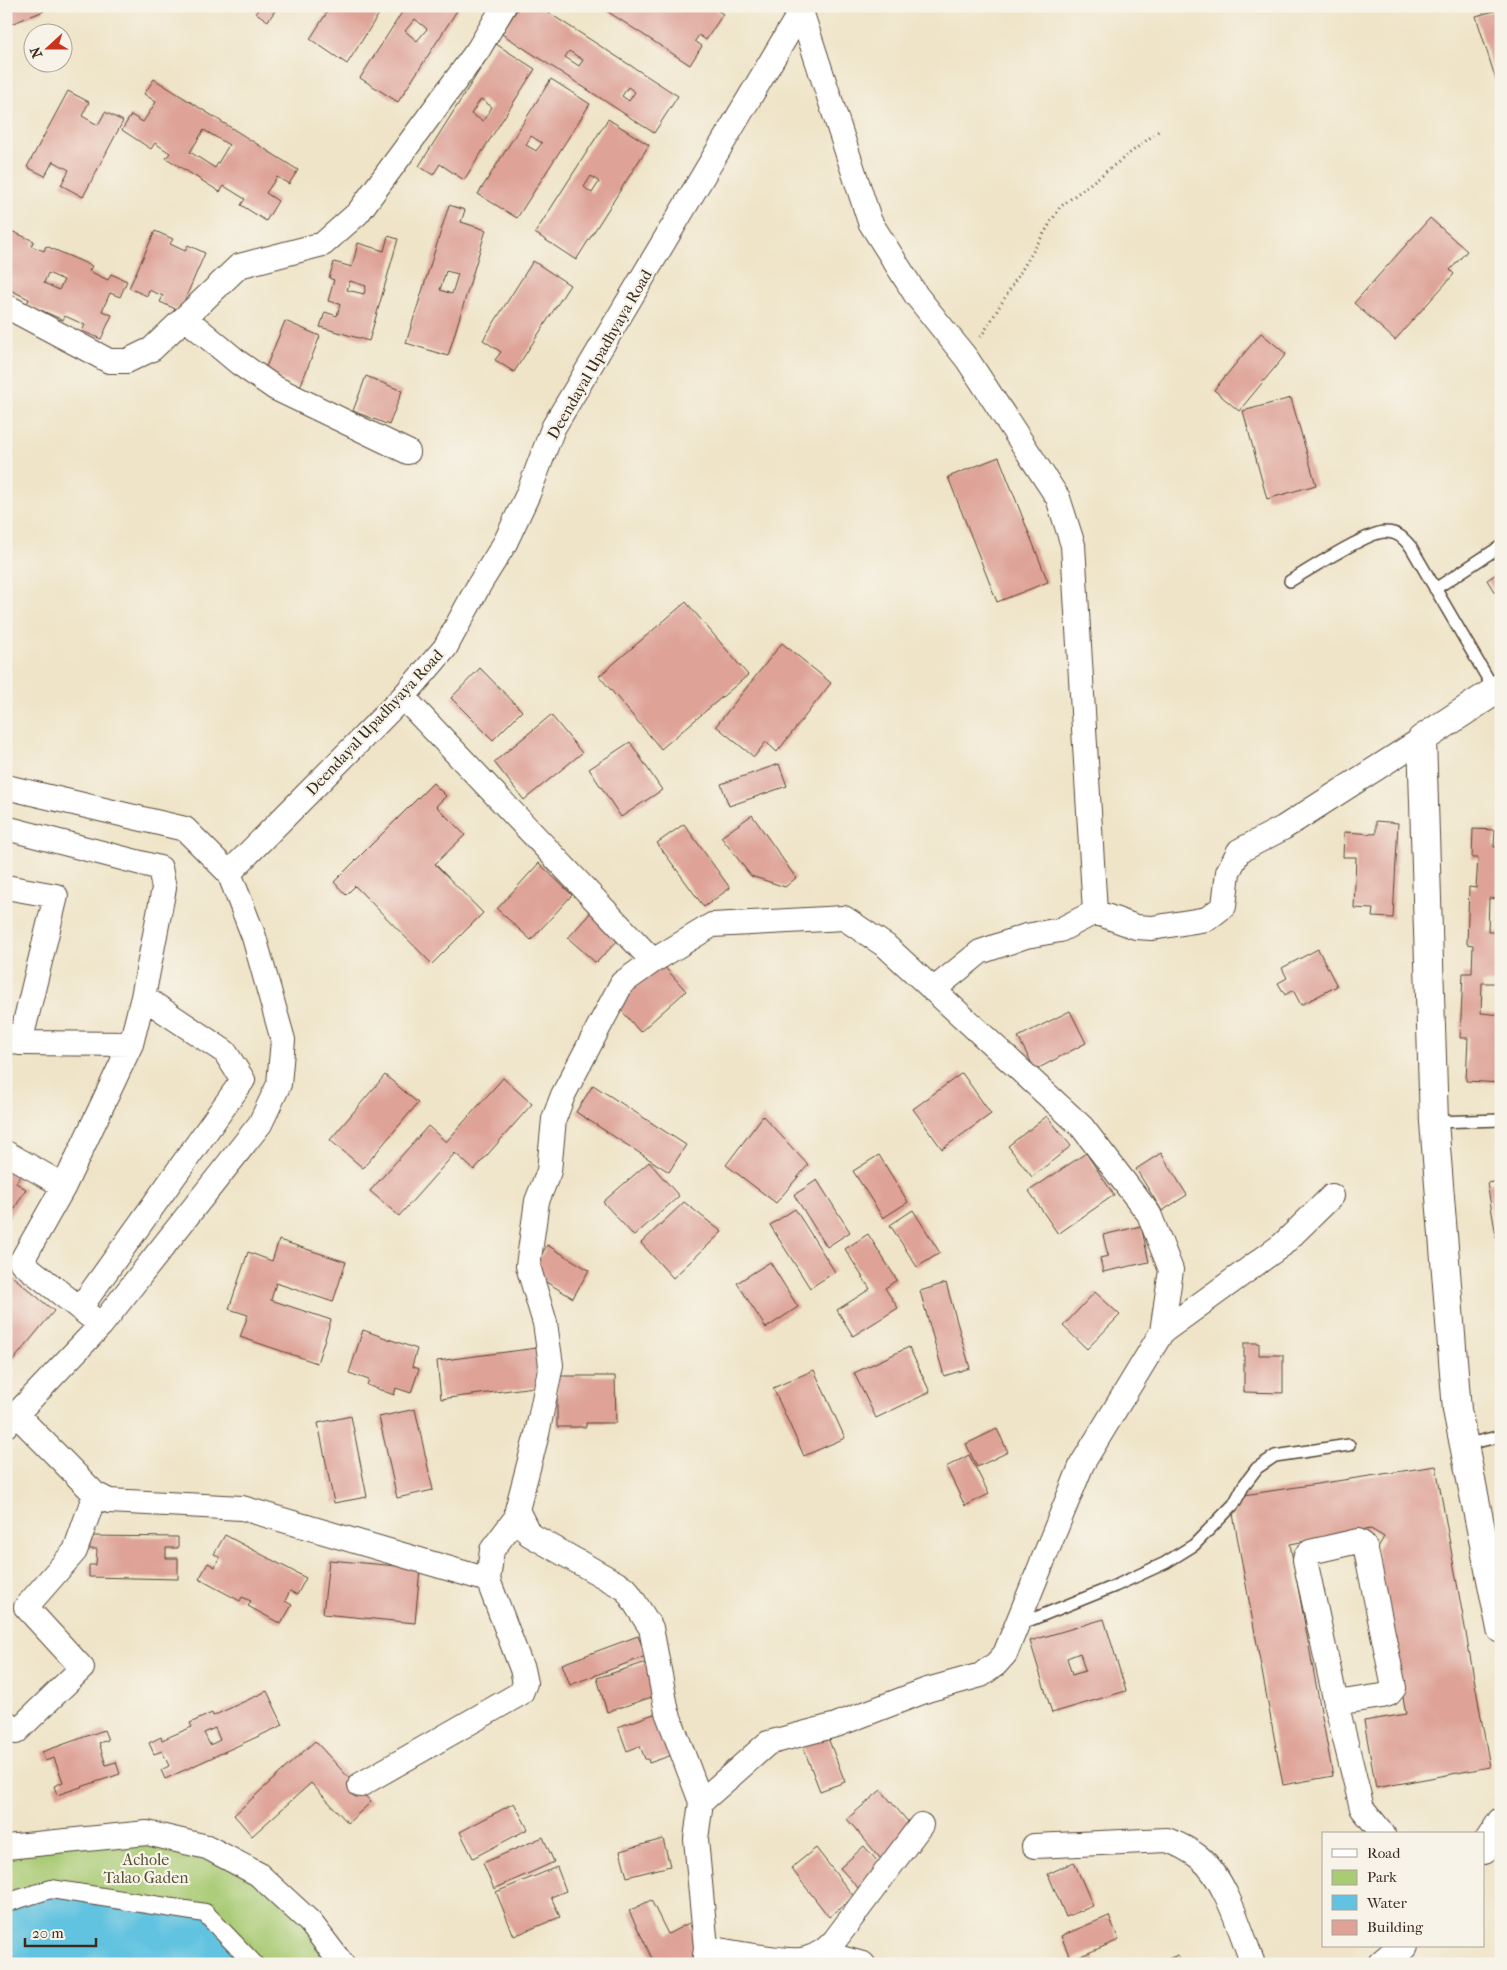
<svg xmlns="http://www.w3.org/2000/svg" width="1507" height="1970" font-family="'IM FELL French Canon',serif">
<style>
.green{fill:#a9cb74;stroke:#727a49}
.water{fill:#62c3e0;stroke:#4e767f}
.building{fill:#dea297;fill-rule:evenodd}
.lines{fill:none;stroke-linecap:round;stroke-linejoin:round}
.service-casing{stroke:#564638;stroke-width:14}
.pedestrian-casing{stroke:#564638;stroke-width:20}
.minor-casing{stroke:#564638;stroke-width:26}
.tertiary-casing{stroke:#564638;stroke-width:30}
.path{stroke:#564638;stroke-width:3;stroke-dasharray:1 4;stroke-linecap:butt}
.service{stroke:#fff;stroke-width:11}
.pedestrian{stroke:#fff;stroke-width:18}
.minor{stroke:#fff;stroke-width:24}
.tertiary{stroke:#fff;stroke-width:28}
.labels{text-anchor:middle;stroke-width:4.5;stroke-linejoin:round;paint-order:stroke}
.street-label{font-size:16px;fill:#3b2a1e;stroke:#f7f3e8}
.park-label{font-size:16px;fill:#565234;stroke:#f7f3e8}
</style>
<rect width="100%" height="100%" fill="#f7f3e8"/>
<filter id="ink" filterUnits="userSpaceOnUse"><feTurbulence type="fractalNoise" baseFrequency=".02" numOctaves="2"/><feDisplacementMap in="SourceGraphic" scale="10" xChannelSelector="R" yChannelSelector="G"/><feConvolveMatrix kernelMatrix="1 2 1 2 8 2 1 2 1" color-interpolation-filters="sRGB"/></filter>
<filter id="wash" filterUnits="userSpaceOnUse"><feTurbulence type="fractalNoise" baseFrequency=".0096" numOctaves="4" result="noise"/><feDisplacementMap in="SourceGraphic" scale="20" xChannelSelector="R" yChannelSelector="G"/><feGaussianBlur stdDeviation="1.12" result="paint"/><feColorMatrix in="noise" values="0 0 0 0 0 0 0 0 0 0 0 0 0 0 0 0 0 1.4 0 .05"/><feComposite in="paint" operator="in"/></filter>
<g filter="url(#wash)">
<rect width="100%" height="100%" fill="#efe4c8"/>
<!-- green -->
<path class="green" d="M 147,1833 L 258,1874 L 342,1964 L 254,1964 L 6,1903 L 6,1847 Z"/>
<!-- water -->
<path class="water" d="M 51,1889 L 205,1913 L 254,1964 L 6,1964 L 6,1903 Z"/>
<g id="blocks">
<!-- building -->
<path class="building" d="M 7,6 L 42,6 L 44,11 L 6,26 L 6,10 L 8,10 Z
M 260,6 L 278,6 L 268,21 L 256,13 Z
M 331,6 L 384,6 L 347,64 L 310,39 Z
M 406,6 L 460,6 L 398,102 L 360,78 ZM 415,19 L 427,29 L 417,41 L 405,31 Z
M 519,6 L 538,6 L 678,96 L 654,133 L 502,34 ZM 569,51 L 583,60 L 579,66 L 565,57 ZM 628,87 L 635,92 L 629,101 L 622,96 Z
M 599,6 L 711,6 L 723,14 L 706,40 L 699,35 L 695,41 L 702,46 L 690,65 Z
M 1501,9 L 1501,93 L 1500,93 L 1476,16 Z
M 496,44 L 535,69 L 464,180 L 440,164 L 433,175 L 419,166 ZM 481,99 L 492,107 L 483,121 L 471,114 Z
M 154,79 L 298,170 L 289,184 L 277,177 L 266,193 L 278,201 L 266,221 L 241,205 L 245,199 L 224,186 L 220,192 L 166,158 L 170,153 L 155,143 L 151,149 L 122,130 L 131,115 L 143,122 L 156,102 L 144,94 ZM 204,130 L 229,145 L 215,168 L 190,152 Z
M 551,79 L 590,104 L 517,218 L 478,194 ZM 531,136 L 542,143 L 536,151 L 526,145 Z
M 68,91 L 89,102 L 82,116 L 98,125 L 105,112 L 123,121 L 83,197 L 61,185 L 69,170 L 53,161 L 45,176 L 27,167 Z
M 608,119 L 649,145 L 576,260 L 535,233 ZM 591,176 L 599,182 L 592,193 L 584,187 Z
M 449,205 L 465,210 L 461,222 L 486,230 L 448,356 L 406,343 ZM 446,271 L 458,274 L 452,294 L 440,290 Z
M 1430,218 L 1467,251 L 1450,270 L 1454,274 L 1395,340 L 1354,303 Z
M 9,230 L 34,241 L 31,246 L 44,251 L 46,246 L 92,266 L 89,271 L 108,280 L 111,274 L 127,281 L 120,297 L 110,293 L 102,311 L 112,315 L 101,339 L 82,331 L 85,325 L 65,316 L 63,320 L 27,304 L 29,299 L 8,289 L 6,293 L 8,255 L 6,254 L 6,237 ZM 48,273 L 64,280 L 59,290 L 44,283 Z
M 155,231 L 173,239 L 170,244 L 185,251 L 188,245 L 205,253 L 180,311 L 160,302 L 163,296 L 149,290 L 147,296 L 129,288 Z
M 388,236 L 398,239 L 369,341 L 320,327 L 325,312 L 337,316 L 340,304 L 328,301 L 334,280 L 329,278 L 334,262 L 352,267 L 358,243 L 384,251 ZM 350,281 L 366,286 L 364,294 L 347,290 Z
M 533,261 L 570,285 L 514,372 L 495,360 L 501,352 L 483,340 Z
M 285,321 L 320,336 L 300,387 L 264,372 Z
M 1261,333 L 1286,354 L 1239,411 L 1214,390 Z
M 366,376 L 402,391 L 389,425 L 353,411 Z
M 1291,398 L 1316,485 L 1267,499 L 1243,411 Z
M 999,457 L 1048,582 L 997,602 L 948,477 Z
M 1501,571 L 1501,589 L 1495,593 L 1487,580 Z
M 686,602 L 748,675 L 661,749 L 599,676 Z
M 782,643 L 831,683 L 777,752 L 766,742 L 754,757 L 716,726 Z
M 480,668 L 522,711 L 493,740 L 451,698 Z
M 551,715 L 582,753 L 524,800 L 494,762 Z
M 630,742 L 662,790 L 621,817 L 589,769 Z
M 779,764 L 787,786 L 729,806 L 721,784 Z
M 433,783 L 446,796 L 436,806 L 465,835 L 435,864 L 483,913 L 432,964 L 355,886 L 346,895 L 334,882 Z
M 752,815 L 796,878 L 785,887 L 751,876 L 721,837 Z
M 1376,821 L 1398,823 L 1393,918 L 1372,917 L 1373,909 L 1354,908 L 1356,857 L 1343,857 L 1344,832 L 1376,834 Z
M 684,824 L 730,888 L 704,907 L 657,843 Z
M 1473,829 L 1495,830 L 1494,847 L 1501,847 L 1501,899 L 1489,898 L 1488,932 L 1501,932 L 1501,983 L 1482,983 L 1481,1013 L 1501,1015 L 1501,1083 L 1466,1081 L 1468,1038 L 1460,1038 L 1463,973 L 1472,973 L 1473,945 L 1467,944 L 1469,887 L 1476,888 L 1478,858 L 1472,858 Z
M 539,863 L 572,895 L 531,940 L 497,909 Z
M 593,910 L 622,936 L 596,963 L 568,938 Z
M 1318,949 L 1337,986 L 1301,1005 L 1293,990 L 1285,995 L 1278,983 L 1287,978 L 1282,968 Z
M 662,964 L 686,991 L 640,1032 L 616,1004 Z
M 1070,1011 L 1086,1043 L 1035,1070 L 1018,1037 Z
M 962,1073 L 991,1114 L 942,1149 L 913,1109 Z
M 385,1075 L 418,1103 L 363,1168 L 330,1140 Z
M 503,1078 L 532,1104 L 474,1170 L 455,1153 L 399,1216 L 370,1191 L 428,1126 L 446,1142 Z
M 593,1085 L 686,1145 L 669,1172 L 576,1112 Z
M 763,1116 L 808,1165 L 776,1203 L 726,1165 Z
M 1047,1116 L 1071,1146 L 1032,1177 L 1008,1146 Z
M 1086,1153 L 1114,1195 L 1058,1234 L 1029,1191 Z
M 1161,1153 L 1187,1195 L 1162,1211 L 1136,1169 Z
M 879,1155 L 908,1202 L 883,1218 L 853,1171 Z
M 649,1162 L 679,1196 L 634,1236 L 603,1202 Z
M 6,1166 L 21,1174 L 16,1183 L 26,1189 L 6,1223 Z
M 817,1180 L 850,1232 L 827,1247 L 794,1195 Z
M 1501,1181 L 1501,1260 L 1500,1260 L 1487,1183 Z
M 684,1202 L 722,1232 L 673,1278 L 641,1243 Z
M 795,1209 L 835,1272 L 810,1288 L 770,1225 Z
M 913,1210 L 940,1253 L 917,1267 L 890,1225 Z
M 1141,1226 L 1149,1262 L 1103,1272 L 1100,1258 L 1108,1256 L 1103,1235 Z
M 868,1234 L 897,1280 L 885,1288 L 898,1308 L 853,1336 L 837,1310 L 870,1289 L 845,1249 Z
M 279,1240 L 346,1262 L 333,1302 L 276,1283 L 271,1300 L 331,1320 L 317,1363 L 240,1337 L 248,1315 L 229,1309 L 248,1252 L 272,1261 Z
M 547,1245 L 589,1270 L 573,1298 L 531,1273 Z
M 770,1262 L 798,1307 L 766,1328 L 737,1283 Z
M 6,1271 L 54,1311 L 6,1369 Z
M 946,1283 L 970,1368 L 944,1376 L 920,1291 Z
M 1095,1292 L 1120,1315 L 1087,1349 L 1063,1326 Z
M 363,1330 L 417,1349 L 412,1366 L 419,1369 L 411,1393 L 396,1388 L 394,1395 L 367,1385 L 369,1380 L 349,1373 Z
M 1244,1343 L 1259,1343 L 1259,1355 L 1283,1355 L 1283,1393 L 1244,1392 Z
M 909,1347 L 930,1392 L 876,1418 L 854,1373 Z
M 537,1348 L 542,1386 L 441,1399 L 437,1361 Z
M 814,1370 L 845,1438 L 804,1456 L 773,1388 Z
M 557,1376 L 615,1376 L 616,1423 L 586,1423 L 586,1427 L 557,1427 Z
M 415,1409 L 433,1490 L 397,1498 L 379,1417 Z
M 351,1416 L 367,1497 L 334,1503 L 318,1423 Z
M 997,1429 L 1008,1452 L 977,1467 L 966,1444 Z
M 969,1455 L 989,1494 L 965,1506 L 946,1467 Z
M 1436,1466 L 1490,1767 L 1376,1788 L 1364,1721 L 1406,1714 L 1377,1549 L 1384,1537 L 1371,1529 L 1290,1544 L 1333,1776 L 1283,1785 L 1233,1514 L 1244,1495 Z
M 225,1535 L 306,1578 L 297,1595 L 290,1591 L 285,1601 L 292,1605 L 281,1624 L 248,1606 L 251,1601 L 242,1597 L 240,1601 L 199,1579 L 208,1563 L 215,1567 L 220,1558 L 214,1554 Z
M 89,1536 L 178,1537 L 178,1548 L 166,1548 L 166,1558 L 178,1558 L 178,1579 L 89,1577 L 89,1565 L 96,1565 L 97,1549 L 89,1549 Z
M 329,1560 L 420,1568 L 415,1623 L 323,1614 Z
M 1104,1619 L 1126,1691 L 1052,1713 L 1030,1641 ZM 1080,1653 L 1085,1671 L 1072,1675 L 1067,1658 Z
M 638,1636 L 646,1656 L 570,1685 L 562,1664 Z
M 650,1661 L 661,1694 L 607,1712 L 597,1678 Z
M 267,1691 L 283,1725 L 165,1779 L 161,1770 L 169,1766 L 162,1751 L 154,1754 L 149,1743 L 161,1737 L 162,1740 L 192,1727 L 190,1723 L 212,1713 L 213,1716 ZM 215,1728 L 220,1740 L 210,1745 L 204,1733 Z
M 662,1711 L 678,1753 L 649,1763 L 648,1759 L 645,1759 L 640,1746 L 627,1751 L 618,1727 Z
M 104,1730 L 108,1740 L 99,1743 L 106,1765 L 116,1762 L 120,1774 L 57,1795 L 54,1786 L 63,1782 L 54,1758 L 45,1761 L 42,1752 Z
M 825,1730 L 845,1782 L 820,1791 L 800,1739 Z
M 315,1741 L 371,1802 L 348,1823 L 311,1783 L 252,1836 L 234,1815 Z
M 881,1790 L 915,1830 L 881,1859 L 847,1819 Z
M 514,1803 L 528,1829 L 473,1858 L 460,1832 Z
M 543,1837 L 554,1862 L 494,1889 L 483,1863 Z
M 663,1839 L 670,1866 L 627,1877 L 620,1851 Z
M 864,1846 L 884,1869 L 860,1890 L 840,1868 Z
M 816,1848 L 854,1897 L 829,1917 L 791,1868 Z
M 1074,1862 L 1093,1906 L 1066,1917 L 1048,1874 Z
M 557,1867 L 566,1891 L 551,1897 L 560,1917 L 514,1936 L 496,1892 Z
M 651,1900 L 668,1934 L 689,1923 L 704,1953 L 690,1960 L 692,1964 L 655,1964 L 629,1911 Z
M 1109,1916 L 1119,1940 L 1071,1960 L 1061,1936 Z
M 1178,1955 L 1181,1964 L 1156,1964 Z
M 1094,1958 L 1096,1964 L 1078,1964 L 1078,1963 Z"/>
</g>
</g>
<g filter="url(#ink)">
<use href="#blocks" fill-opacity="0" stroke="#564638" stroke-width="1"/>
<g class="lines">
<!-- service casing -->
<g class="service-casing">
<path id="service" d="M 1290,581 C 1307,571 1369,531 1385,532 C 1398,532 1403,538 1411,547 L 1495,691
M 1435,589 L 1501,546
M 1434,1122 L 1501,1120
M 1464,1445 L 1501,1436
M 1018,1625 L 1115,1586 L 1165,1563 L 1194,1545 L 1234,1504 L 1244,1485 L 1257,1468 L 1275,1456 L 1349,1445"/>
</g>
<!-- pedestrian casing -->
<g class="pedestrian-casing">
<path id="pedestrian" d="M 6,1903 L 51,1889 L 205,1913 L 254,1964"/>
</g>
<!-- minor casing -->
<g class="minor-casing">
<path id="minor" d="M 795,6 L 801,11 L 870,222 L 916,295 L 967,359 L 1058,498 L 1073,545 L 1095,912
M 6,306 L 109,361 L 127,361 L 152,349 L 239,266 L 323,244 L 358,213 L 478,50 L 504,6
M 185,318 L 239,363 L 275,388 L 408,452
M 403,697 L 653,961
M 6,787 L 185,829 L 229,873 L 254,937 L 283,1040 L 279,1084 L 260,1124 L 101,1325 L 6,1425
M 6,828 L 160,868 L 164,888 L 143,997 L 131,1044 L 64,1186 L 21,1262 L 101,1325
M 229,873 L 403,697 L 445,648 L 479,585 L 505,543 L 528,494 L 553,428 L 804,6
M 6,887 L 56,896 L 20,1043
M 933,990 L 980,952 L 1026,936 L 1060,930 L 1095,912 L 1136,927 L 1152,928 L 1207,919 L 1224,906 L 1228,872 L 1239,851 L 1283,828 L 1422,739
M 8,1035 L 20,1043 L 131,1044
M 6,1153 L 64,1186
M 80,1308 L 243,1080 L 225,1052 L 143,997
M 1162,1332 L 1282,1245 L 1332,1196
M 16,1414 L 95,1494 L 109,1501 L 242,1508 L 488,1580
M 1336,1703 L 1382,1696 L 1389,1694 L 1394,1688 L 1366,1550 L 1363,1544 L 1358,1541 L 1310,1552 L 1306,1556 L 1305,1560 L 1336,1703 L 1362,1808 L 1383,1834
M 6,1722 L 16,1732 L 82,1668 L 26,1607 L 75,1551 L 95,1494
M 360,1785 L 521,1693 L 525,1683 L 522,1669 L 488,1580 L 492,1550 L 519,1514
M 701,1802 L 667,1712 L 651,1628 L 626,1589 L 529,1534 L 517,1510 L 537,1434 L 551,1365 L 545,1323 L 528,1266 L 537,1201 L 549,1171 L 554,1119 L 563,1095 L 622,983 L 653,961 L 712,925 L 844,918 L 886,946 L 1082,1127 L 1149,1214 L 1171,1270 L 1162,1332 L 1082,1464 L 1005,1654 L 996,1664 L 981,1675 L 927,1690 L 836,1725 L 768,1743 L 701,1802 L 696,1839 L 706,1948 L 704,1964
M 1034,1846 L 1167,1840 C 1178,1844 1190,1850 1200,1858 C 1226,1879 1241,1933 1253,1964
M 6,1847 L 147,1833 L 207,1847 L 258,1874 L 310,1922 L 342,1964
M 706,1948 C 728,1951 789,1964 806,1959 C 819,1955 826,1950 835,1940 L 921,1825
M 823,1953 L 863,1964"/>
</g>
<!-- tertiary casing -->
<g class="tertiary-casing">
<path id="tertiary" d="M 1501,687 L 1422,739 L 1434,1122 L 1457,1410 L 1501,1629
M 1483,1850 L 1501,1822
M 1382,1964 L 1403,1946"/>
</g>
<!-- path -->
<path class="path" d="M 981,337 L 1060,207 L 1160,130"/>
<!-- service -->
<use href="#service" class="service"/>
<!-- pedestrian -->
<use href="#pedestrian" class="pedestrian"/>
<!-- minor -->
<use href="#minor" class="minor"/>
<!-- tertiary -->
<use href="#tertiary" class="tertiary"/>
</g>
</g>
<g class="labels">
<!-- street labels -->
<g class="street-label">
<text transform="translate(599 354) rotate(-60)" y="6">Deendayal Upadhyaya Road</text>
<text transform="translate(374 722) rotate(-47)" y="6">Deendayal Upadhyaya Road</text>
</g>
<!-- park labels -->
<g class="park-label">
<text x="146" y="1865">Achole<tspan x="146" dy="18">Talao Gaden</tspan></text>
</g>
</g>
<!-- margin -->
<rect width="1507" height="1970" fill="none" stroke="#f7f3e8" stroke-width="25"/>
<!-- legend -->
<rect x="1322" y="1832" width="162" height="115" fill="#f7f3e8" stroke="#aca397"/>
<rect x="1332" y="1849" width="25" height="8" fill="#ffffff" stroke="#aca397"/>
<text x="1367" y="1858" font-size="15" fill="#3b2a1e">Road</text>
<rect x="1332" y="1870" width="25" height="15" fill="#a9cb74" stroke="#aca397"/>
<text x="1367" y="1882" font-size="15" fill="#3b2a1e">Park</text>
<rect x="1332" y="1895" width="25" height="15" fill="#62c3e0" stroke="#aca397"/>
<text x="1367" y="1908" font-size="15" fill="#3b2a1e">Water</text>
<rect x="1332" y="1920" width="25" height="15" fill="#dea297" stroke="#aca397"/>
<text x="1367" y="1932" font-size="15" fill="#3b2a1e">Building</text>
<!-- north arrow -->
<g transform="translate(48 48) rotate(249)"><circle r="24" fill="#f7f3e8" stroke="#aca397"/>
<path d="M0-4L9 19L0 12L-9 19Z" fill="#c8321e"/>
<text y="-8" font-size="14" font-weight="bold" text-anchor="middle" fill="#3b2a1e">N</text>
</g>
<!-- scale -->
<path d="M25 1938v8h71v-8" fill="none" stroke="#3b2a1e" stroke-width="2.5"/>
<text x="32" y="1938" font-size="15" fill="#3b2a1e" stroke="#f7f3e8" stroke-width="4" paint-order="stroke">20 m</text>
</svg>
